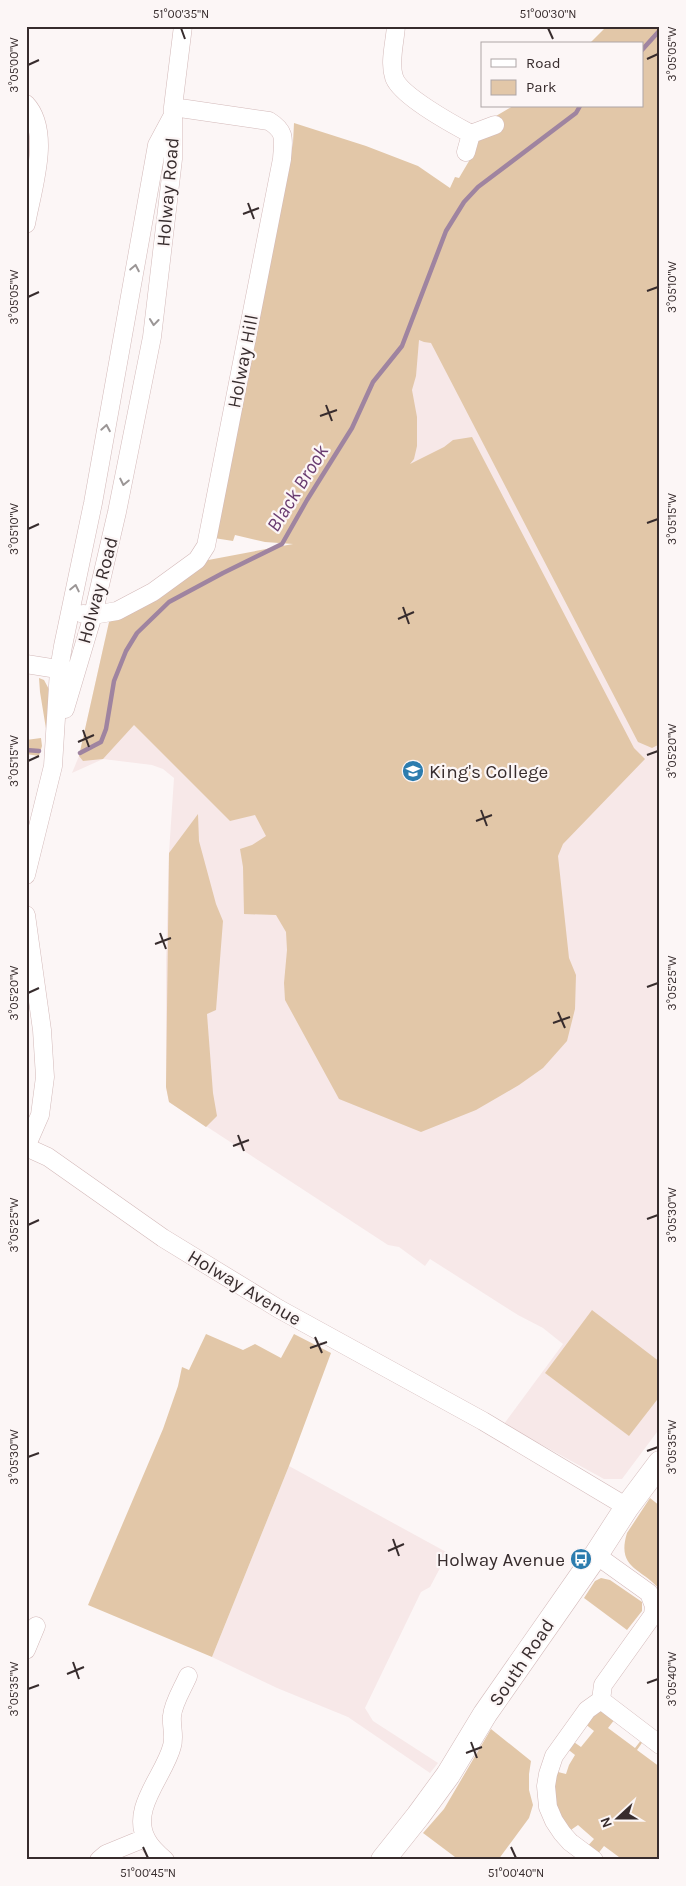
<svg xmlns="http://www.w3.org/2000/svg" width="686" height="1886" font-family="Karla,sans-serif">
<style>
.built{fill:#f7e8e8}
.green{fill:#e2c7a8}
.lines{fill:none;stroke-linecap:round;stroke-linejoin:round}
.stream{stroke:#9f84a0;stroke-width:4.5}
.minor-casing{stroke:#d3b9b9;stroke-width:19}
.secondary-casing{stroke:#d3b9b9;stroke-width:25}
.minor{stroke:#fff;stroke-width:18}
.secondary{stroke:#fff;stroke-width:24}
.oneway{stroke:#9b9696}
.ticks{fill:none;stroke:#372c2d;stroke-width:2}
.labels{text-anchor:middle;stroke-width:4.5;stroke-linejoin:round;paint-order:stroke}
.street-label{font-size:19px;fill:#372c2d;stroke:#fcf6f6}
.poi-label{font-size:19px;fill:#372c2d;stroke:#fcf6f6;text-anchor:start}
.water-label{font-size:20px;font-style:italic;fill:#6a3d71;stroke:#fcf6f6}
.neatline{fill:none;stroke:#372c2d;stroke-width:2}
.ticks-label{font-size:12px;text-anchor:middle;fill:#372c2d}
</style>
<rect width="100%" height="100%" fill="#fcf6f6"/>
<!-- built -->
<path class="built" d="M 660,63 L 660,1428 L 622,1479 L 604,1479 L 504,1424 L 563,1344 L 543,1328 L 518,1315 L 430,1259 L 425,1266 L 399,1247 L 388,1245 L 169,1102 L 166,1087 L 166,960 L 169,853 L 174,778 L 163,769 L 152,765 L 103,759 L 72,773 L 79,756 L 105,640 L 297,543 L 383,381 L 455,177 L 459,179 L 642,106 Z
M 289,1466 L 448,1553 L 430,1587 L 421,1592 L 365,1708 L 373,1721 L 438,1763 L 430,1773 L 348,1717 L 277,1688 L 212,1657 Z"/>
<!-- green -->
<path class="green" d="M 607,26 L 660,26 L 660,744 L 652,748 L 638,742 L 431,343 L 424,342 L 419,340 L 416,376 L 412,390 L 417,417 L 417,446 L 414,459 L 410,464 L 444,447 L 453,440 L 472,437 L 634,748 L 645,759 L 563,844 L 558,856 L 569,958 L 576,975 L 575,1009 L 567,1041 L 543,1068 L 519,1085 L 476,1110 L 421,1132 L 339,1099 L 285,1000 L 284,983 L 287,950 L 286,932 L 276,915 L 244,914 L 243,867 L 240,849 L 252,845 L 266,836 L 255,815 L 230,821 L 134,725 L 103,759 L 83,761 L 79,756 L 109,622 L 148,602 L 203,561 L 293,544 L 265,542 L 235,535 L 233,541 L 214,538 L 293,143 L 294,123 L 366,146 L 418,166 L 450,188 L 455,177 L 459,178 L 472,156 L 478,141 L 501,127 L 496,116 L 513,106 L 642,106 L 642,44 L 589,44 Z
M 39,678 L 44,680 L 52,695 L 48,741 L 40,692 Z
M 41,738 L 42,746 L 39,756 L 26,754 L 26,740 Z
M 198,814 L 199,841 L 216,904 L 223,921 L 216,1010 L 207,1014 L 213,1093 L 217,1116 L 206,1127 L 169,1102 L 166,1087 L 169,853 Z
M 592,1310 L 660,1362 L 660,1396 L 629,1436 L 545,1373 Z
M 206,1334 L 243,1350 L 255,1344 L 281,1358 L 294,1334 L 331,1353 L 289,1466 L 212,1657 L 88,1605 L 163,1429 L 178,1386 L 182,1367 L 189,1370 Z
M 650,1498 L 660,1506 L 660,1590 C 642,1568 616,1569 627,1533 Z
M 601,1578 L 610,1580 L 642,1602 L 642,1611 L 627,1630 L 584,1598 L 595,1581 Z
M 601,1711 L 615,1719 L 608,1728 L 635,1748 L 642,1739 L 644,1740 L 637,1750 L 660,1767 L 660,1860 L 623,1860 L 604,1846 L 597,1855 L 586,1848 L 594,1839 L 578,1825 L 568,1832 C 554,1812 554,1794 554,1771 L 566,1774 L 569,1765 L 575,1755 L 565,1747 L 571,1740 L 581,1747 L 594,1731 L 584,1723 Z
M 491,1729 L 531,1761 L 529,1774 L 529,1790 L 533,1805 L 529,1818 L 498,1860 L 459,1860 L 423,1833 L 444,1809 Z"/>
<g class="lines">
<!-- stream -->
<path class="stream" d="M 642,50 L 660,30
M 26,750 L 39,751
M 80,753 L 101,742 L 106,729 L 114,681 L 126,651 L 137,633 L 169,602 L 223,573 L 282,544 L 307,500 L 352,428 L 373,382 L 402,346 L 446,231 L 464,202 L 478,187 L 576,113 L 580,106"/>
<!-- minor casing -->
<g class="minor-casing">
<path id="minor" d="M 396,26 C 395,42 389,62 394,77 C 399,95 454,125 471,134 L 495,125
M 26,104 C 52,132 32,190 26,224
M 466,152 L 471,134
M 83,614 L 93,615 L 117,611 L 153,592 L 197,560 L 206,546 L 282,159 C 283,141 287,132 269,121 L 173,107
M 26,664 L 70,671
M 65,709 L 93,615 L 117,512 L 152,337 L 173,159 L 173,107 L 183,26
M 26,875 L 53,766 L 59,670 L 63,646 L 93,503 L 157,145 L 172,117
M 26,915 L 42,1030 L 45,1077 L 40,1115 L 26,1147
M 26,1147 L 48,1157 L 163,1238 L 279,1309 L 483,1421 L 627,1507
M 26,1650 L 36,1626
M 601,1700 L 660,1745
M 99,1860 L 106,1854 L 145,1838
M 165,1860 C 158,1854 151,1848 147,1840 C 129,1809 165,1775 172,1746 C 175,1736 171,1726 172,1716 C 173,1703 183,1688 188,1676
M 594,1860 L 570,1842 L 562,1833 L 554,1821 L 548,1807 L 546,1786 L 548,1774 L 554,1756 L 587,1710 L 601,1700 L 603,1685 L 653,1615 L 654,1606 L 649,1593 L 596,1555"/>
</g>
<!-- secondary casing -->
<g class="secondary-casing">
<path id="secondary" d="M 383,1860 L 418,1816 L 448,1775 L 485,1714 L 596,1555 L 627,1507 L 660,1463"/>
</g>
<!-- minor -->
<use href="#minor" class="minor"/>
<!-- secondary -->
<use href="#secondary" class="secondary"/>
</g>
<!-- one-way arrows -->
<defs><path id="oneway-chevron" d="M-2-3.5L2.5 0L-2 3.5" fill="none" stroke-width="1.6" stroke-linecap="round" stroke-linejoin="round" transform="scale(1.25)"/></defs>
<g class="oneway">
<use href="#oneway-chevron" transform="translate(135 268) rotate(-79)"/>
<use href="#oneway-chevron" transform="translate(154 322) rotate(96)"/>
<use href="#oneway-chevron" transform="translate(106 428) rotate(-80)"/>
<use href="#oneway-chevron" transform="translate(124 482) rotate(102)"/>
<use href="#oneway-chevron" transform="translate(75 588) rotate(-78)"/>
</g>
<!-- ticks -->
<path class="ticks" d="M 181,28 L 185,39M 548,28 L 553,39M 647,59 L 658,54M 28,65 L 39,60M 248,203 L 254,219M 243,214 L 259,208M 647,291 L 658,287M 28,297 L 39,292M 326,405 L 332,421M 320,416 L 337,410M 647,523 L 658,519M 28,529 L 39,524M 403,607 L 409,624M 398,619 L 414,612M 83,730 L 89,747M 78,742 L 94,735M 647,755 L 658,751M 28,761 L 39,756M 481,810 L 487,826M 476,821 L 492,815M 160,933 L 166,949M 155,944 L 171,938M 647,987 L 658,983M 28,993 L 39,988M 558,1012 L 565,1028M 553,1023 L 570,1017M 238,1135 L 244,1151M 233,1146 L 249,1140M 647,1219 L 658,1215M 28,1225 L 39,1220M 315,1337 L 322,1353M 310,1348 L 327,1342M 647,1451 L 658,1447M 28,1457 L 39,1453M 393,1539 L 399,1556M 388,1551 L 404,1544M 73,1662 L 79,1679M 67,1674 L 84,1667M 647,1683 L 658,1679M 28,1689 L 39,1685M 471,1742 L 477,1758M 466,1753 L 482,1747M 143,1847 L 148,1858M 511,1847 L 516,1858"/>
<!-- icons -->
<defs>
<g id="school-disc" transform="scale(1.125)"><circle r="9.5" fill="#2c7cae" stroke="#fcf6f6"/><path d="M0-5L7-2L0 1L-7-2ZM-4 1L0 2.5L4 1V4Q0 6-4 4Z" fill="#fff"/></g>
<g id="bus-disc" transform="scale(1.125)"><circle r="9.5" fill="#2c7cae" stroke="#fcf6f6"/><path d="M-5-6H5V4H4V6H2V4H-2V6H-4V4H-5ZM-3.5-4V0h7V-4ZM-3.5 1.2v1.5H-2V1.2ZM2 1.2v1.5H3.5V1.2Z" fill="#fff"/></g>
</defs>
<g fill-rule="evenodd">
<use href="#school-disc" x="413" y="771"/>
<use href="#bus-disc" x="581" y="1559"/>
</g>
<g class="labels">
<!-- street labels -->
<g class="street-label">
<text transform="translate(167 192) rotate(-85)" y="7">Holway Road</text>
<text transform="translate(242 361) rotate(-79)" y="7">Holway Hill</text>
<text transform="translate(97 590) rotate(-75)" y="7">Holway Road</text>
<text transform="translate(245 1287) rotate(31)" y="7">Holway Avenue</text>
<text transform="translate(521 1662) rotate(-56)" y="7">South Road</text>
</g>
<!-- poi labels -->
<g class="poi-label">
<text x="429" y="778">King's College</text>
<text x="565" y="1566" text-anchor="end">Holway Avenue</text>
</g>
<!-- water labels -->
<g class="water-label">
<text transform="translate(297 488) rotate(-58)" y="7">Black Brook</text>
</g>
</g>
<!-- border -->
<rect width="686" height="1886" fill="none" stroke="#fcf6f6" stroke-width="55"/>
<!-- legend -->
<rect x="481" y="42" width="162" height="65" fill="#fcf6f6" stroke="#ada5a6"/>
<rect x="491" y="59" width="25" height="8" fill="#ffffff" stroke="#ada5a6"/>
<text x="526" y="68" font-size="15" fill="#372c2d">Road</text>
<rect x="491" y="80" width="25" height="15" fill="#e2c7a8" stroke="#ada5a6"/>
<text x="526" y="92" font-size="15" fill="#372c2d">Park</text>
<!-- north arrow -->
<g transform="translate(618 1818) rotate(249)" stroke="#fcf6f6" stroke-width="4" paint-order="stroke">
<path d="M0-4L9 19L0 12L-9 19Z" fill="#372c2d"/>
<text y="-8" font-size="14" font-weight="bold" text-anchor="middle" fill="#372c2d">N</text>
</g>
<rect x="28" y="28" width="630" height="1830" class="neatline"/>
<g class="ticks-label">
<text x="181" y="18">51°00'35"N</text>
<text x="548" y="18">51°00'30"N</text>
<text transform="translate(672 54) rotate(-90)" y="4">3°05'05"W</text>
<text transform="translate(14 65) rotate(-90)" y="4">3°05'00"W</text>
<text transform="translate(672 287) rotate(-90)" y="4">3°05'10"W</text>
<text transform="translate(14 297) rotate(-90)" y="4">3°05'05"W</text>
<text transform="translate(672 519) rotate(-90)" y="4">3°05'15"W</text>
<text transform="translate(14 529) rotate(-90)" y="4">3°05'10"W</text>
<text transform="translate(672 751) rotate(-90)" y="4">3°05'20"W</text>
<text transform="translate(14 761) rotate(-90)" y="4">3°05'15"W</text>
<text transform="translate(672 983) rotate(-90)" y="4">3°05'25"W</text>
<text transform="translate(14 993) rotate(-90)" y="4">3°05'20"W</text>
<text transform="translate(672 1215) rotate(-90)" y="4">3°05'30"W</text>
<text transform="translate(14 1225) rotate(-90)" y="4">3°05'25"W</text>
<text transform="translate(672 1447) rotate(-90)" y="4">3°05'35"W</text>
<text transform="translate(14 1457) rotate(-90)" y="4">3°05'30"W</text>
<text transform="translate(672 1679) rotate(-90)" y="4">3°05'40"W</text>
<text transform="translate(14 1689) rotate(-90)" y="4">3°05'35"W</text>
<text x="148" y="1877">51°00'45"N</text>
<text x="516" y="1877">51°00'40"N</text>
</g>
</svg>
